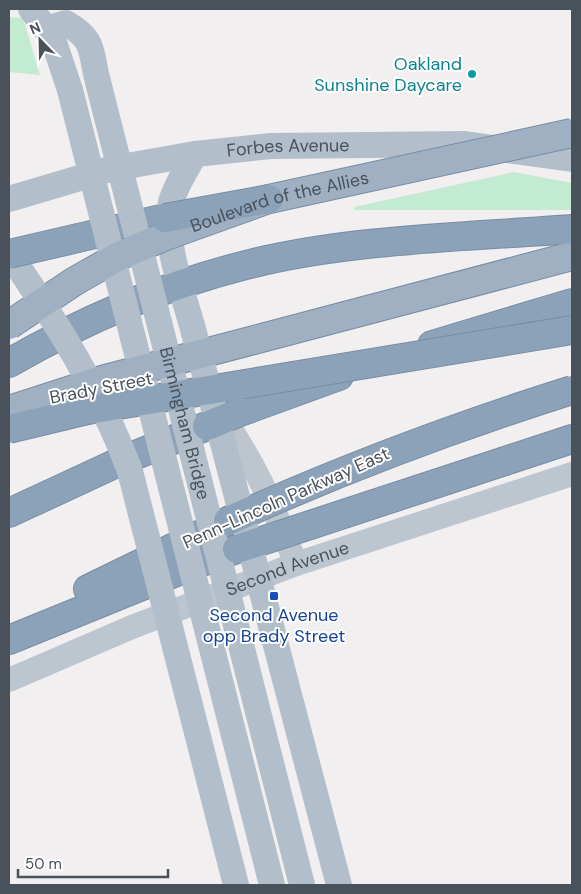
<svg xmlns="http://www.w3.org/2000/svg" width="581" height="894" font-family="'DM Sans',sans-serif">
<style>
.green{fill:#c2ebd1}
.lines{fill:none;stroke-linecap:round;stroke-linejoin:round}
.trunk-casing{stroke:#778da5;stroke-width:30}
.motorway-casing{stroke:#778da5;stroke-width:30}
.secondary{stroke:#bdc6cf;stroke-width:24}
.primary{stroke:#b2bfcb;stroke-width:26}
.trunk{stroke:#9fb0c2;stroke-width:28}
.motorway{stroke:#8ca2b9;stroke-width:28}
.trunk-bridge-casing{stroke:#778da5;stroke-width:30;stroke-linecap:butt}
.motorway-bridge-casing{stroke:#778da5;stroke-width:30;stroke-linecap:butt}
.primary-bridge{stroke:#b2bfcb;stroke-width:26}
.trunk-bridge{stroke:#9fb0c2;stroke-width:28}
.motorway-bridge{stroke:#8ca2b9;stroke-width:28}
.culture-dot{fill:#0f9aa8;stroke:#fff;stroke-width:2}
.transit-dot{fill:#1a4fb4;stroke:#fff;stroke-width:2}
.labels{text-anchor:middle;stroke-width:4;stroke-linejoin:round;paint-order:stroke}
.culture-label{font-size:18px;fill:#0d838f;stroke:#fff;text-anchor:end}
.street-label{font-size:18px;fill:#49525b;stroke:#fff}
.transit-label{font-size:18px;fill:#164399;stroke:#fff}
</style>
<rect width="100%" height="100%" fill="#f1efef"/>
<!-- green -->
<path class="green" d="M 9,17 L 23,18 L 40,75 L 9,72 Z
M 514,172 L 572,183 L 572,210 L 354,210 L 354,207 Z"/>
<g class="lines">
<!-- trunk casing -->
<g class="trunk-casing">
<path id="trunk" d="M 288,331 L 572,256"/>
</g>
<!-- motorway casing -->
<g class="motorway-casing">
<path id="motorway" d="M 78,238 L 165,218
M 432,345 L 572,303
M 9,363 C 84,320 162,286 246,265 C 347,239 467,237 572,229
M 240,412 L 339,376
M 505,461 L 572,439
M 9,513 L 121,461 L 207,426
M 88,589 L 228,521
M 9,640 L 186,568 L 237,549"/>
</g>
<!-- secondary -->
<g class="secondary">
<path d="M 215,406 C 253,458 273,505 296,564"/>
<path id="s1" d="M 9,680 L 132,627 L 296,564 L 572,474"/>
</g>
<!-- primary -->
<g class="primary">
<path d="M 31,9 L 46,29 L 51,33 L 70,90"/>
<path d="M 46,29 L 66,23 C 96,40 90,52 98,82"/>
<path id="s2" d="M 9,199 L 110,169 L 195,154 L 271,146 L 465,144 L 572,159"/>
<path d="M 9,253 L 31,286"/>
<path d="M 194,333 C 184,294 162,241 171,202 C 176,185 186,170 195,154"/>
</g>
<!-- trunk -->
<use href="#trunk" class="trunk"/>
<!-- motorway -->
<use href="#motorway" class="motorway"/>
<!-- trunk-bridge casing -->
<g class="trunk-bridge-casing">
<g id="trunk-bridge">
<path id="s4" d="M 9,325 L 75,281 L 119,256 L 166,236 L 269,199 L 572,133"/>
<path d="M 9,410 L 105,379 L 288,331"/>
</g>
</g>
<!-- motorway-bridge casing -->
<g class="motorway-bridge-casing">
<path id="motorway-bridge" d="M 165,218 L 269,199
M 9,254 L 78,238
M 207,426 L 240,412
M 9,429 L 88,410 L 572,330
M 228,521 C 340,470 455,427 572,390
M 237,549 L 505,461"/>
</g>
<!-- primary-bridge -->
<g class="primary-bridge">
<path id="s3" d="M 98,82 L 302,885"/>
<path d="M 70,90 L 272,885"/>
<path d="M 31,286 C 71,345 105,404 130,471 L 236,885"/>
<path d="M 194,333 L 339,885"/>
</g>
<!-- trunk-bridge -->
<use href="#trunk-bridge" class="trunk-bridge"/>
<!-- motorway-bridge -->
<use href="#motorway-bridge" class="motorway-bridge"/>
</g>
<!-- markers -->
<circle class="culture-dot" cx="472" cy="74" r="5"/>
<rect class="transit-dot" x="269" y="591" width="10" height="10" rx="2.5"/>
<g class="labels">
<!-- culture labels -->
<g class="culture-label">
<text x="462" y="70">Oakland<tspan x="462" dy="21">Sunshine Daycare</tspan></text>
</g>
<!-- street labels -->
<g class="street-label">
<text dy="6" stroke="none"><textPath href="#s2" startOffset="285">Forbes Avenue</textPath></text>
<text dy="6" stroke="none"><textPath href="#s4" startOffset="300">Boulevard of the Allies</textPath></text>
<text transform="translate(101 388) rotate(-11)" y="6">Brady Street</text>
<text dy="6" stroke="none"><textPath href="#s3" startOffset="352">Birmingham Bridge</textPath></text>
<text transform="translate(286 498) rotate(-24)" y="6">Penn-Lincoln Parkway East</text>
<text dy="6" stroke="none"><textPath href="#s1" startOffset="300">Second Avenue</textPath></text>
</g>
<!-- transit labels -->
<g class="transit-label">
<text x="274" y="621">Second Avenue<tspan x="274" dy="21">opp Brady Street</tspan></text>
</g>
</g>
<!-- border -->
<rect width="581" height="894" fill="none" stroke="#49525b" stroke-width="20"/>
<!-- north arrow -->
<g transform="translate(40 40) rotate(337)" stroke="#ffffff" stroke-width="4" paint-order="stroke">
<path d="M0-4L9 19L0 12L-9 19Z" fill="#49525b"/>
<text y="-8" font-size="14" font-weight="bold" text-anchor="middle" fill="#49525b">N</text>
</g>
<!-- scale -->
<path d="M18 869v8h150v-8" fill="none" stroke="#49525b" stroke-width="2.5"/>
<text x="25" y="869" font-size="15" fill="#49525b" stroke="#ffffff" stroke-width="4" paint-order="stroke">50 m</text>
</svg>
